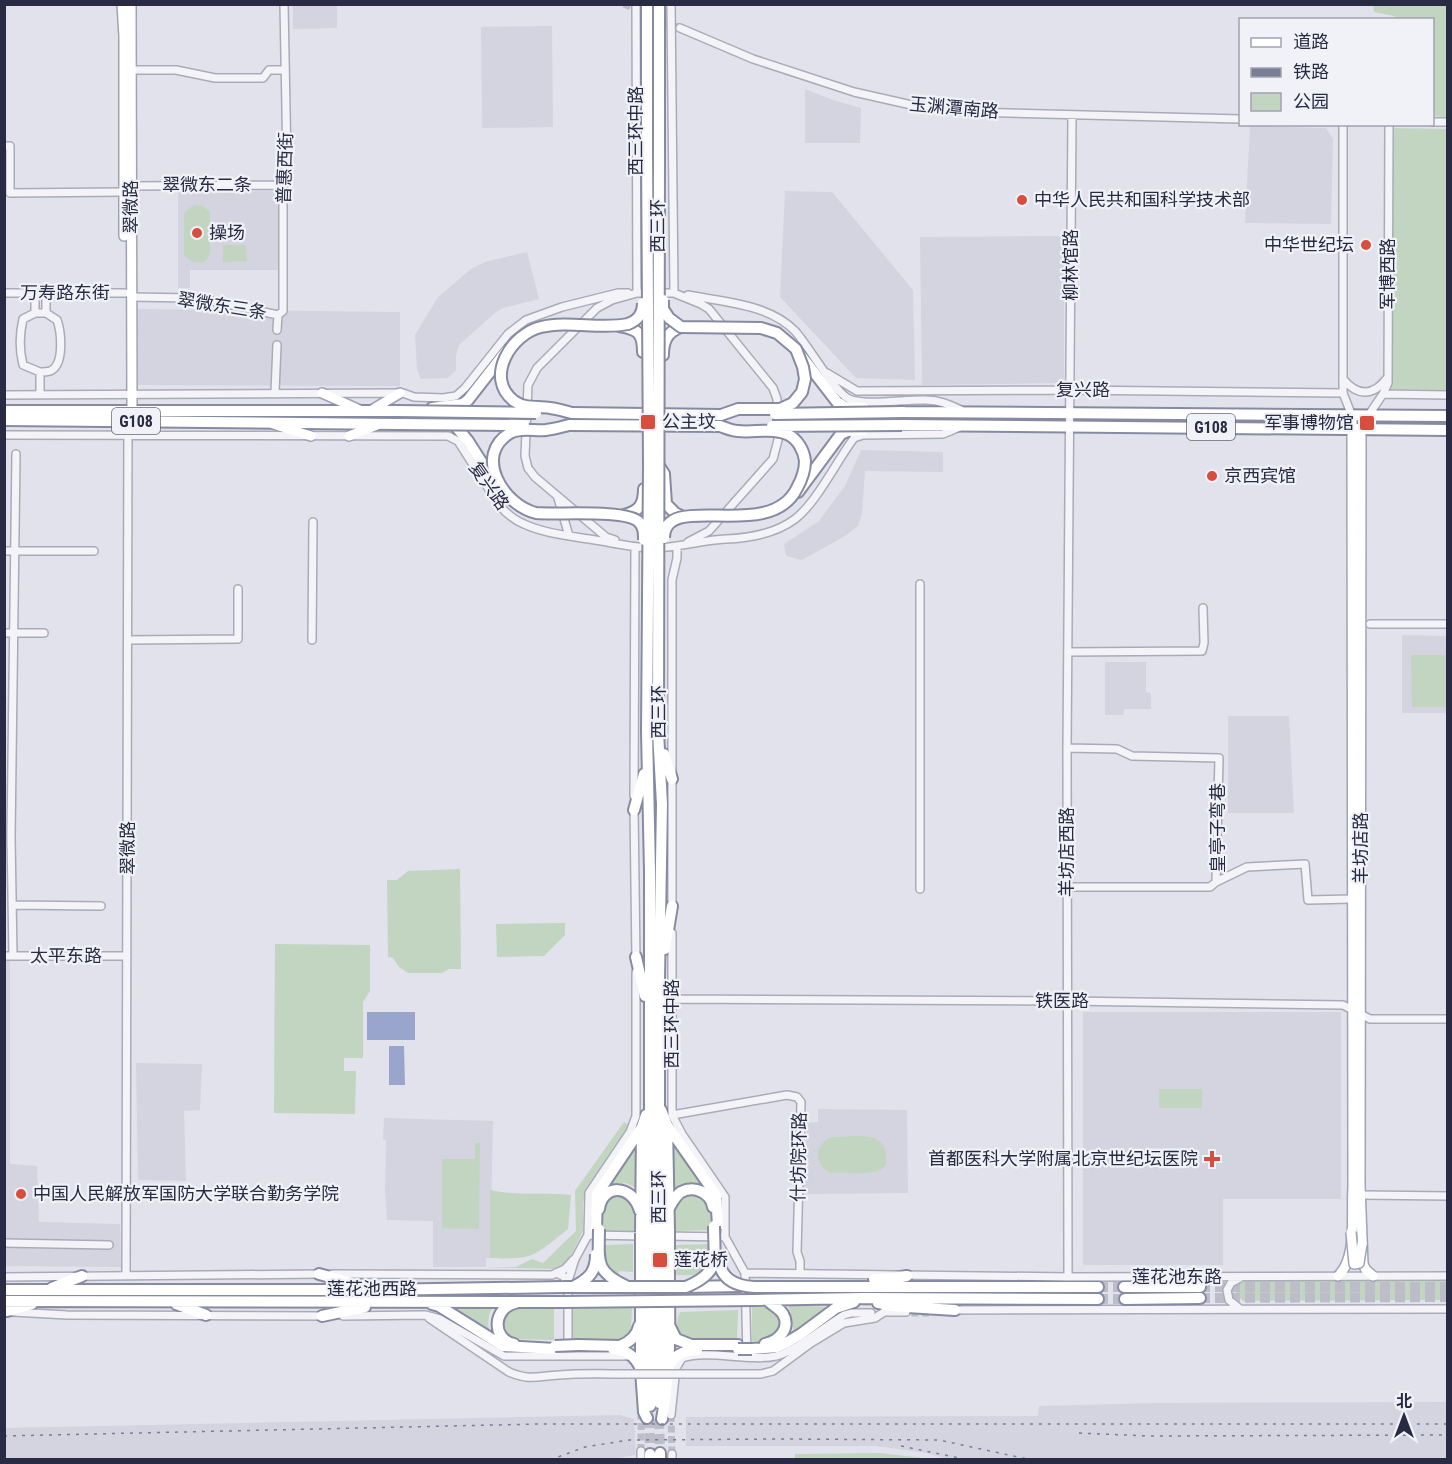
<svg xmlns="http://www.w3.org/2000/svg" width="1452" height="1464" font-family="'Roboto Condensed','Noto Sans SC',sans-serif">
<style>
.built{fill:#d3d4e0}
.green{fill:#c1d5c1}
.water{fill:#9aa5cd}
.lines{fill:none;stroke-linecap:round;stroke-linejoin:round}
.minor-tunnel{stroke:#bcbdc9;stroke-width:7;stroke-dasharray:7 3.5;stroke-linecap:butt}
.highway-tunnel{stroke:#bcbdc9;stroke-width:10;stroke-dasharray:10 5;stroke-linecap:butt}
.minor-casing{stroke:#aaabb9;stroke-width:10}
.major-casing{stroke:#9fa3b7;stroke-width:12}
.highway-casing{stroke:#878ba2;stroke-width:14}
.minor{stroke:#f4f4f8;stroke-width:7}
.major{stroke:#fff;stroke-width:9}
.highway{stroke:#fff;stroke-width:10}
.rail{stroke:#797d95;stroke-width:1.5;stroke-dasharray:3 6;stroke-linecap:butt}
.minor-bridge-casing{stroke:#aaabb9;stroke-width:10;stroke-linecap:butt}
.major-bridge-casing{stroke:#9fa3b7;stroke-width:12;stroke-linecap:butt}
.highway-bridge-casing{stroke:#878ba2;stroke-width:14;stroke-linecap:butt}
.minor-bridge{stroke:#f4f4f8;stroke-width:7}
.major-bridge{stroke:#fff;stroke-width:9}
.highway-bridge{stroke:#fff;stroke-width:10}
.poi-dot{fill:#d74e3e;stroke:#f1f2f8;stroke-width:2}
.labels{text-anchor:middle;stroke-width:4.5;stroke-linejoin:round;paint-order:stroke}
.shield{fill:#f1f2f8;stroke:#646779;stroke-width:1.5}
.shield-label{font-size:16px;font-weight:bold;fill:#282b43}
.street-label{font-size:18px;fill:#282b43;stroke:#f1f2f8}
.poi-label{font-size:18px;fill:#282b43;stroke:#f1f2f8;text-anchor:start}
</style>
<rect width="100%" height="100%" fill="#e1e2eb"/>
<!-- built -->
<path class="built" d="M 293,5 L 337,5 L 337,28 L 293,29 Z
M 552,26 L 553,127 L 482,128 L 481,27 Z
M 805,89 L 836,101 L 861,108 L 860,143 L 805,143 Z
M 1250,126 L 1326,128 L 1333,139 L 1331,224 L 1245,223 Z
M 279,191 L 279,270 L 190,270 L 190,288 L 178,288 L 178,192 Z
M 785,191 L 832,192 L 913,290 L 915,380 L 856,378 L 780,297 Z
M 1064,236 L 1064,383 L 922,385 L 920,237 Z
M 527,252 L 539,299 L 503,308 L 496,312 L 459,345 L 456,356 L 456,370 L 448,378 L 421,379 L 417,370 L 415,335 L 438,297 L 471,269 L 485,262 Z
M 137,309 L 400,312 L 400,386 L 138,385 Z
M 861,450 L 943,452 L 943,472 L 865,471 L 862,513 L 858,526 L 845,536 L 802,560 L 786,556 L 784,544 L 819,521 L 845,486 Z
M 1402,635 L 1447,636 L 1447,713 L 1402,713 Z
M 1105,662 L 1146,662 L 1146,692 L 1151,693 L 1151,709 L 1124,709 L 1123,715 L 1105,715 Z
M 1228,716 L 1289,716 L 1294,813 L 1228,813 Z
M 4,958 L 10,958 L 10,1164 L 37,1166 L 39,1222 L 120,1224 L 121,1267 L 5,1266 Z
M 1083,1012 L 1341,1012 L 1341,1199 L 1223,1199 L 1223,1265 L 1083,1265 Z
M 136,1063 L 202,1064 L 200,1110 L 184,1111 L 186,1181 L 138,1180 Z
M 818,1109 L 907,1110 L 908,1193 L 803,1194 L 804,1123 L 818,1122 Z
M 384,1118 L 493,1121 L 490,1258 L 486,1258 L 486,1267 L 433,1267 L 433,1221 L 387,1220 L 385,1191 L 386,1140 L 383,1139 Z
M 1447,1402 L 1447,1459 L 951,1460 L 926,1453 L 876,1446 L 686,1446 L 686,1417 L 1038,1416 L 1039,1406 L 1157,1403 Z
M 620,1415 L 634,1419 L 636,1455 L 612,1459 L 5,1459 L 5,1428 Z"/>
<!-- green -->
<path class="green" d="M 1373,5 L 1447,5 L 1447,117 L 1433,116 L 1432,20 L 1399,19 L 1394,16 L 1374,12 Z
M 1392,128 L 1447,129 L 1447,390 L 1388,389 Z
M 196,205 L 203,206 L 210,212 L 210,253 L 206,261 C 196,264 192,262 184,255 L 184,213 L 189,208 Z
M 223,245 L 246,245 L 247,261 L 223,262 Z
M 1411,655 L 1447,655 L 1447,707 L 1412,707 Z
M 460,869 L 461,969 L 449,969 L 442,973 L 408,973 L 399,967 L 393,958 L 388,957 L 387,880 L 397,880 L 408,871 Z
M 565,923 L 565,935 L 544,956 L 497,957 L 496,924 Z
M 275,944 L 370,945 L 370,991 L 363,1002 L 363,1058 L 344,1058 L 344,1071 L 356,1071 L 355,1114 L 274,1113 Z
M 1159,1089 L 1202,1089 L 1202,1108 L 1159,1108 Z
M 624,1122 L 629,1125 L 629,1129 L 587,1192 L 583,1202 L 583,1231 L 567,1263 L 554,1269 L 486,1267 L 516,1267 L 532,1259 L 543,1263 L 576,1231 L 575,1191 Z
M 832,1137 C 858,1137 890,1128 886,1165 C 878,1177 845,1172 831,1173 C 813,1165 814,1144 832,1137 Z
M 672,1138 L 706,1186 L 688,1183 L 673,1192 Z
M 638,1139 L 638,1189 L 626,1183 L 607,1185 Z
M 475,1143 L 480,1143 L 479,1229 L 442,1228 L 442,1159 L 475,1159 Z
M 490,1190 C 516,1196 544,1192 571,1195 L 568,1229 C 534,1256 534,1260 490,1258 Z
M 695,1193 L 711,1204 L 711,1230 L 674,1231 C 673,1209 672,1200 695,1193 Z
M 626,1194 L 636,1208 L 636,1232 L 602,1231 L 602,1205 L 613,1195 Z
M 633,1244 L 633,1272 L 619,1271 L 618,1274 L 614,1274 L 606,1266 L 605,1245 Z
M 709,1244 C 709,1274 705,1276 675,1275 L 676,1245 Z
M 1447,1279 L 1447,1300 L 1244,1301 L 1237,1296 L 1236,1292 L 1239,1283 L 1244,1281 Z
M 494,1305 C 487,1316 487,1325 491,1337 L 448,1306 Z
M 788,1305 L 827,1307 L 827,1312 L 793,1333 L 793,1321 Z
M 752,1306 L 770,1307 L 781,1319 L 781,1332 L 762,1342 L 752,1341 Z
M 511,1307 L 554,1307 L 554,1340 L 512,1339 L 500,1327 L 503,1315 Z
M 572,1308 L 632,1308 L 631,1331 C 620,1347 590,1341 572,1340 Z
M 738,1310 L 737,1341 C 713,1342 664,1352 680,1312 Z
M 880,1453 L 931,1459 L 795,1459 L 795,1454 Z"/>
<!-- water -->
<path class="water" d="M 367,1012 L 415,1012 L 415,1040 L 367,1040 Z
M 389,1046 L 404,1046 L 405,1085 L 389,1085 Z"/>
<g class="lines">
<!-- minor-tunnel -->
<path class="minor-tunnel" d="M 624,4 L 680,28
M 901,1313 L 929,1313
M 671,1415 L 672,1454
M 641,1451 L 641,1416"/>
<!-- highway-tunnel -->
<path class="highway-tunnel" d="M 1098,1287 L 1124,1287
M 1200,1287 L 1448,1287
M 1200,1298 L 1448,1297
M 1098,1299 L 1125,1299
M 649,1418 L 650,1454
M 659,1419 L 660,1453"/>
<!-- minor casing -->
<g class="minor-casing">
<path id="minor" d="M 636,4 L 637,293
M 671,4 L 674,293
M 680,28 L 753,59 L 854,92 L 916,106 L 970,112 L 1240,119
M 131,70 L 176,70 L 215,78 L 263,78 L 269,70 L 285,70
M 1432,122 L 1448,122
M 1343,124 L 1343,393 L 1352,416
M 4,146 L 10,146 L 10,193 L 124,192
M 131,186 L 283,185
M 4,293 L 125,293
M 35,294 L 35,313 L 46,313 L 46,294
M 688,295 C 723,302 769,304 795,331 C 808,345 835,393 849,399 C 865,406 907,399 926,400 C 939,400 950,405 961,410
M 131,297 L 190,298 L 218,302 L 278,315
M 35,313 L 23,319 C 19,336 19,349 23,365 L 40,372 L 40,394
M 277,330 L 278,315 L 283,311 L 283,183 L 287,163 L 284,4
M 40,372 C 44,372 47,372 50,371 C 65,365 61,331 57,320 L 46,313
M 827,373 L 857,391 L 1070,390 L 1343,393
M 1343,379 C 1357,396 1373,397 1387,378
M 275,392 L 277,345
M 1383,394 L 1448,395
M 4,395 L 403,393 L 414,397 L 443,398 L 456,396 L 465,388 L 508,334 L 526,320 L 562,307 L 618,293 L 628,293
M 1368,416 L 1383,394 L 1388,383 L 1389,124
M 4,435 L 448,436 L 458,441 L 499,505 C 506,513 514,520 524,524 C 546,534 571,536 595,540 C 614,543 634,548 653,548 C 678,548 702,540 726,539 C 750,538 775,534 795,519 C 817,502 836,462 854,438 L 863,435 L 943,434 L 960,427
M 558,498 L 569,536
M 615,540 L 606,537 L 535,477 L 528,468 L 525,456 L 528,385 L 537,368 L 597,308 L 612,300 L 637,293 L 674,293 L 701,304 L 709,309 L 773,388 L 777,399 L 778,440 L 773,459 L 709,531 L 688,542
M 4,551 L 94,551
M 920,584 L 920,889
M 1370,624 L 1448,624
M 4,633 L 44,633
M 129,640 L 238,639 L 238,589
M 312,640 L 313,522
M 1068,652 L 1202,651 L 1204,643 L 1203,608
M 1067,748 L 1117,749 L 1132,756 L 1219,758 L 1216,882 L 1247,867 L 1305,864 L 1308,900 L 1352,899
M 634,796 L 635,547
M 634,807 L 636,961
M 1067,887 L 1210,887 L 1216,882
M 12,905 L 101,906
M 672,910 L 672,580 L 677,558 L 677,546
M 672,933 L 672,1115 L 682,1134 L 725,1197 L 725,1237 L 745,1273 L 747,1357
M 4,956 L 127,956
M 13,956 L 11,837 L 16,454
M 672,999 L 1067,1001 L 1343,1005 L 1370,1019 L 1448,1019
M 672,1115 L 787,1095 L 797,1097 L 801,1102 L 797,1252 L 800,1261 L 800,1273
M 1361,1195 L 1448,1196
M 588,1235 L 645,1236
M 665,1236 L 725,1237
M 4,1243 L 109,1245
M 556,1273 L 563,1276 L 568,1281 L 575,1259 L 588,1235 L 589,1193 L 630,1132 L 636,1116 L 636,972
M 745,1273 L 1068,1277 L 1448,1276
M 332,1274 L 552,1275 L 565,1269 L 573,1260
M 126,1276 L 128,420
M 4,1277 L 320,1274
M 1068,1277 L 1067,748 L 1072,116
M 1240,1278 L 1231,1283 L 1227,1290 L 1229,1300 L 1240,1309
M 568,1283 L 568,1347
M 953,1310 L 1448,1309
M 13,1312 L 67,1315 L 326,1316
M 343,1316 L 425,1315 L 440,1319 L 504,1356 L 627,1356
M 429,1318 L 509,1372 C 530,1381 538,1376 559,1375 C 582,1373 606,1374 629,1374
M 686,1374 L 761,1374 L 773,1371 L 811,1343 L 844,1323 L 875,1318 L 884,1312 L 906,1312
M 671,1415 L 676,1368 L 682,1358 C 708,1349 748,1362 776,1356 C 796,1351 825,1326 844,1315 L 851,1313 L 871,1313
M 641,1451 L 641,1460
M 672,1454 L 672,1460"/>
</g>
<!-- major casing -->
<g class="major-casing">
<path id="major" d="M 122,4 L 124,37 L 124,236
M 131,4 L 132,410
M 322,393 L 360,410
M 370,411 L 400,393
M 1367,416 L 1361,429 L 1360,1186 L 1363,1264 L 1366,1270 L 1373,1276
M 273,424 L 311,436
M 349,436 L 377,425
M 1338,1276 C 1358,1258 1351,1213 1353,1187 L 1352,416"/>
</g>
<!-- highway casing -->
<g class="highway-casing">
<path id="highway" d="M 647,4 L 647,151
M 659,151 L 659,4
M 619,326 C 638,329 643,333 643,352
M 796,349 L 837,402 L 845,407 L 864,408
M 663,355 C 663,341 667,332 681,327
M 432,408 L 463,404 L 468,400 L 507,350
M 895,410 L 903,412 L 1448,416
M 4,411 L 398,411
M 572,413 L 721,415
M 4,420 L 398,424
M 454,424 L 468,441 L 498,488
M 569,425 L 720,426
M 893,427 L 902,425 L 1448,430
M 659,466 L 664,474 L 666,504 L 675,513 L 681,516
M 798,492 L 841,434 L 848,431 L 863,430
M 624,515 C 639,511 644,505 644,489
M 647,732 L 650,871 L 650,1233
M 658,732 L 662,804 L 659,979 L 659,1232
M 664,754 L 672,779
M 634,810 L 644,774
M 665,949 L 672,906
M 636,957 L 645,996
M 661,1110 L 667,1125 L 716,1195 L 718,1225
M 667,1125 L 669,1232
M 669,1208 C 672,1203 675,1196 681,1192 C 695,1185 711,1193 713,1207
M 599,1209 C 602,1184 632,1183 640,1211
M 596,1230 L 597,1194 L 642,1127 L 646,1115
M 641,1233 L 642,1127
M 641,1245 L 641,1370 L 644,1412 L 647,1418
M 319,1274 L 363,1286
M 874,1279 L 896,1278 L 907,1276
M 686,1287 L 740,1286
M 754,1287 L 1098,1287
M 1124,1287 L 1200,1287
M 52,1288 L 82,1276
M 4,1290 L 375,1290 L 563,1287
M 1125,1299 L 1200,1298
M 755,1300 L 864,1298 L 1098,1299
M 4,1301 L 563,1302
M 878,1303 L 891,1306 L 955,1310
M 176,1304 L 206,1315
M 432,1304 L 439,1306 L 503,1346 L 555,1349
M 7,1311 L 32,1304
M 322,1316 L 365,1307
M 670,1327 L 676,1339 L 691,1345 L 738,1345
M 514,1344 C 491,1339 493,1308 515,1303
M 765,1344 C 779,1341 791,1328 783,1314 C 779,1308 772,1305 767,1300
M 578,1345 L 620,1346 C 630,1342 637,1336 639,1326
M 613,1349 C 626,1350 634,1355 640,1367
M 752,1349 L 777,1347 L 786,1343 L 801,1334 L 836,1308 L 854,1302
M 668,1369 C 673,1355 683,1351 697,1350
M 659,1403 L 660,1245
M 650,1406 L 650,1245
M 662,1419 C 673,1362 668,1301 669,1244
M 660,1453 L 660,1460
M 650,1454 L 650,1460"/>
</g>
<!-- minor -->
<use href="#minor" class="minor"/>
<!-- major -->
<use href="#major" class="major"/>
<!-- highway -->
<use href="#highway" class="highway"/>
<!-- rail -->
<path class="rail" d="M 1079,1433 L 1150,1436 L 1448,1435
M 4,1436 L 538,1424 L 1448,1424
M 901,1446 L 969,1460
M 550,1460 L 585,1447 L 629,1440 L 780,1439 L 939,1440 L 1032,1460"/>
<!-- minor-bridge casing -->
<g class="minor-bridge-casing">
<path id="minor-bridge" d="M 629,1374 L 686,1374"/>
</g>
<!-- major-bridge casing -->
<g class="major-bridge-casing">
<path id="major-bridge" d="M 1351,1232 L 1354,1264 L 1359,1263 L 1362,1244"/>
</g>
<!-- highway-bridge casing -->
<g class="highway-bridge-casing">
<path id="highway-bridge" d="M 647,151 L 649,466 L 647,732
M 663,300 L 663,309 L 669,318 L 681,327 L 761,328 L 777,333 L 796,349 L 803,367 L 805,379 L 802,392 L 793,403 L 780,409 L 738,409 L 721,415
M 398,411 L 536,413
M 572,413 C 565,411 557,409 550,408 C 537,406 525,409 514,401 C 484,378 511,334 541,327 C 569,320 600,330 628,324 C 638,320 643,314 643,303
M 775,414 L 903,412
M 398,424 L 524,425
M 569,425 C 561,427 554,429 546,430 C 534,431 520,427 510,433 C 473,455 503,505 536,513 C 557,515 626,509 639,522 C 644,527 644,533 644,540
M 772,426 L 902,425
M 664,538 C 664,489 770,544 797,488 C 802,479 805,471 805,461 C 804,451 798,440 789,435 C 774,427 754,433 738,431 C 732,431 726,428 720,426
M 658,732 L 659,151
M 599,1229 C 599,1261 594,1271 626,1286
M 659,1232 L 660,1245
M 641,1233 L 641,1245
M 669,1244 L 669,1232
M 650,1245 L 650,1233
M 718,1257 C 720,1278 734,1286 754,1287
M 575,1286 C 590,1278 596,1271 596,1254
M 563,1287 L 686,1287 C 721,1272 714,1260 714,1226
M 563,1302 L 755,1300
M 555,1346 L 578,1345
M 738,1349 L 752,1349"/>
</g>
<!-- minor-bridge -->
<use href="#minor-bridge" class="minor-bridge"/>
<!-- major-bridge -->
<use href="#major-bridge" class="major-bridge"/>
<!-- highway-bridge -->
<use href="#highway-bridge" class="highway-bridge"/>
</g>
<!-- markers -->
<g class="poi-dot">
<circle cx="1022" cy="200" r="6"/>
<circle cx="197" cy="233" r="6"/>
<circle cx="1366" cy="245" r="6"/>
<rect x="640" y="414" width="16" height="16" rx="3"/>
<rect x="1359" y="415" width="16" height="16" rx="3"/>
<circle cx="1212" cy="476" r="6"/>
<path d="M1209 1150h6v6h6v6h-6v6h-6v-6h-6v-6h6z"/>
<circle cx="21" cy="1194" r="6"/>
<rect x="652" y="1252" width="16" height="16" rx="3"/>
</g>
<g class="labels">
<!-- shield labels -->
<g class="shield">
<rect x="112" y="408" width="48" height="26" rx="4.5"/>
<rect x="1187" y="414" width="48" height="26" rx="4.5"/>
</g>
<g class="shield-label">
<text x="136" y="427">G108</text>
<text x="1211" y="433">G108</text>
</g>
<!-- street labels -->
<g class="street-label">
<text transform="translate(954 108) rotate(5)" y="6">玉渊潭南路</text>
<text transform="translate(636 131) rotate(-90)" y="6">西三环中路</text>
<text transform="translate(285 168) rotate(-88)" y="6">普惠西街</text>
<text x="207" y="191">翠微东二条</text>
<text transform="translate(131 207) rotate(-90)" y="6">翠微路</text>
<text transform="translate(658 226) rotate(-90)" y="6">西三环</text>
<text transform="translate(1071 265) rotate(-90)" y="6">柳林馆路</text>
<text transform="translate(1388 274) rotate(-90)" y="6">军博西路</text>
<text x="65" y="299">万寿路东街</text>
<text transform="translate(222 306) rotate(9)" y="6">翠微东三条</text>
<text x="1083" y="396">复兴路</text>
<text transform="translate(489 486) rotate(55)" y="6">复兴路</text>
<text transform="translate(659 712) rotate(-90)" y="6">西三环</text>
<text transform="translate(1218 828) rotate(-90)" y="6">皇亭子弯巷</text>
<text transform="translate(128 848) rotate(-90)" y="6">翠微路</text>
<text transform="translate(1361 848) rotate(-90)" y="6">羊坊店路</text>
<text transform="translate(1067 852) rotate(-90)" y="6">羊坊店西路</text>
<text x="66" y="962">太平东路</text>
<text x="1062" y="1007">铁医路</text>
<text transform="translate(672 1024) rotate(-90)" y="6">西三环中路</text>
<text transform="translate(799 1157) rotate(-89)" y="6">什坊院环路</text>
<text transform="translate(659 1197) rotate(-90)" y="6">西三环</text>
<text x="1177" y="1283">莲花池东路</text>
<text x="372" y="1295">莲花池西路</text>
</g>
<!-- poi labels -->
<g class="poi-label">
<text x="1034" y="206">中华人民共和国科学技术部</text>
<text x="209" y="239">操场</text>
<text x="1354" y="251" text-anchor="end">中华世纪坛</text>
<text x="662" y="428">公主坟</text>
<text x="1354" y="429" text-anchor="end">军事博物馆</text>
<text x="1224" y="482">京西宾馆</text>
<text x="1198" y="1165" text-anchor="end">首都医科大学附属北京世纪坛医院</text>
<text x="33" y="1200">中国人民解放军国防大学联合勤务学院</text>
<text x="674" y="1266">莲花桥</text>
</g>
</g>
<!-- border -->
<rect width="1452" height="1464" fill="none" stroke="#282b43" stroke-width="12"/>
<!-- legend -->
<rect x="1239" y="18" width="195" height="108" fill="#f1f2f8" stroke="#a1a2b0" stroke-width="1.5"/>
<rect x="1251" y="38" width="30" height="9" fill="#ffffff" stroke="#a1a2b0" stroke-width="1.5"/>
<text x="1293" y="48" font-size="18" fill="#282b43">道路</text>
<rect x="1251" y="68" width="30" height="9" fill="#797d95" stroke="#a1a2b0" stroke-width="1.5"/>
<text x="1293" y="78" font-size="18" fill="#282b43">铁路</text>
<rect x="1251" y="93" width="30" height="18" fill="#c1d5c1" stroke="#a1a2b0" stroke-width="1.5"/>
<text x="1293" y="108" font-size="18" fill="#282b43">公园</text>
<!-- north arrow -->
<g transform="translate(1404 1416)" stroke="#f1f2f8" stroke-width="4.5" paint-order="stroke">
<path d="M0-4.5L10 22L0 15L-10 22Z" fill="#282b43"/>
<text y="-9" font-size="16" font-weight="bold" text-anchor="middle" fill="#282b43">北</text>
</g>
</svg>
